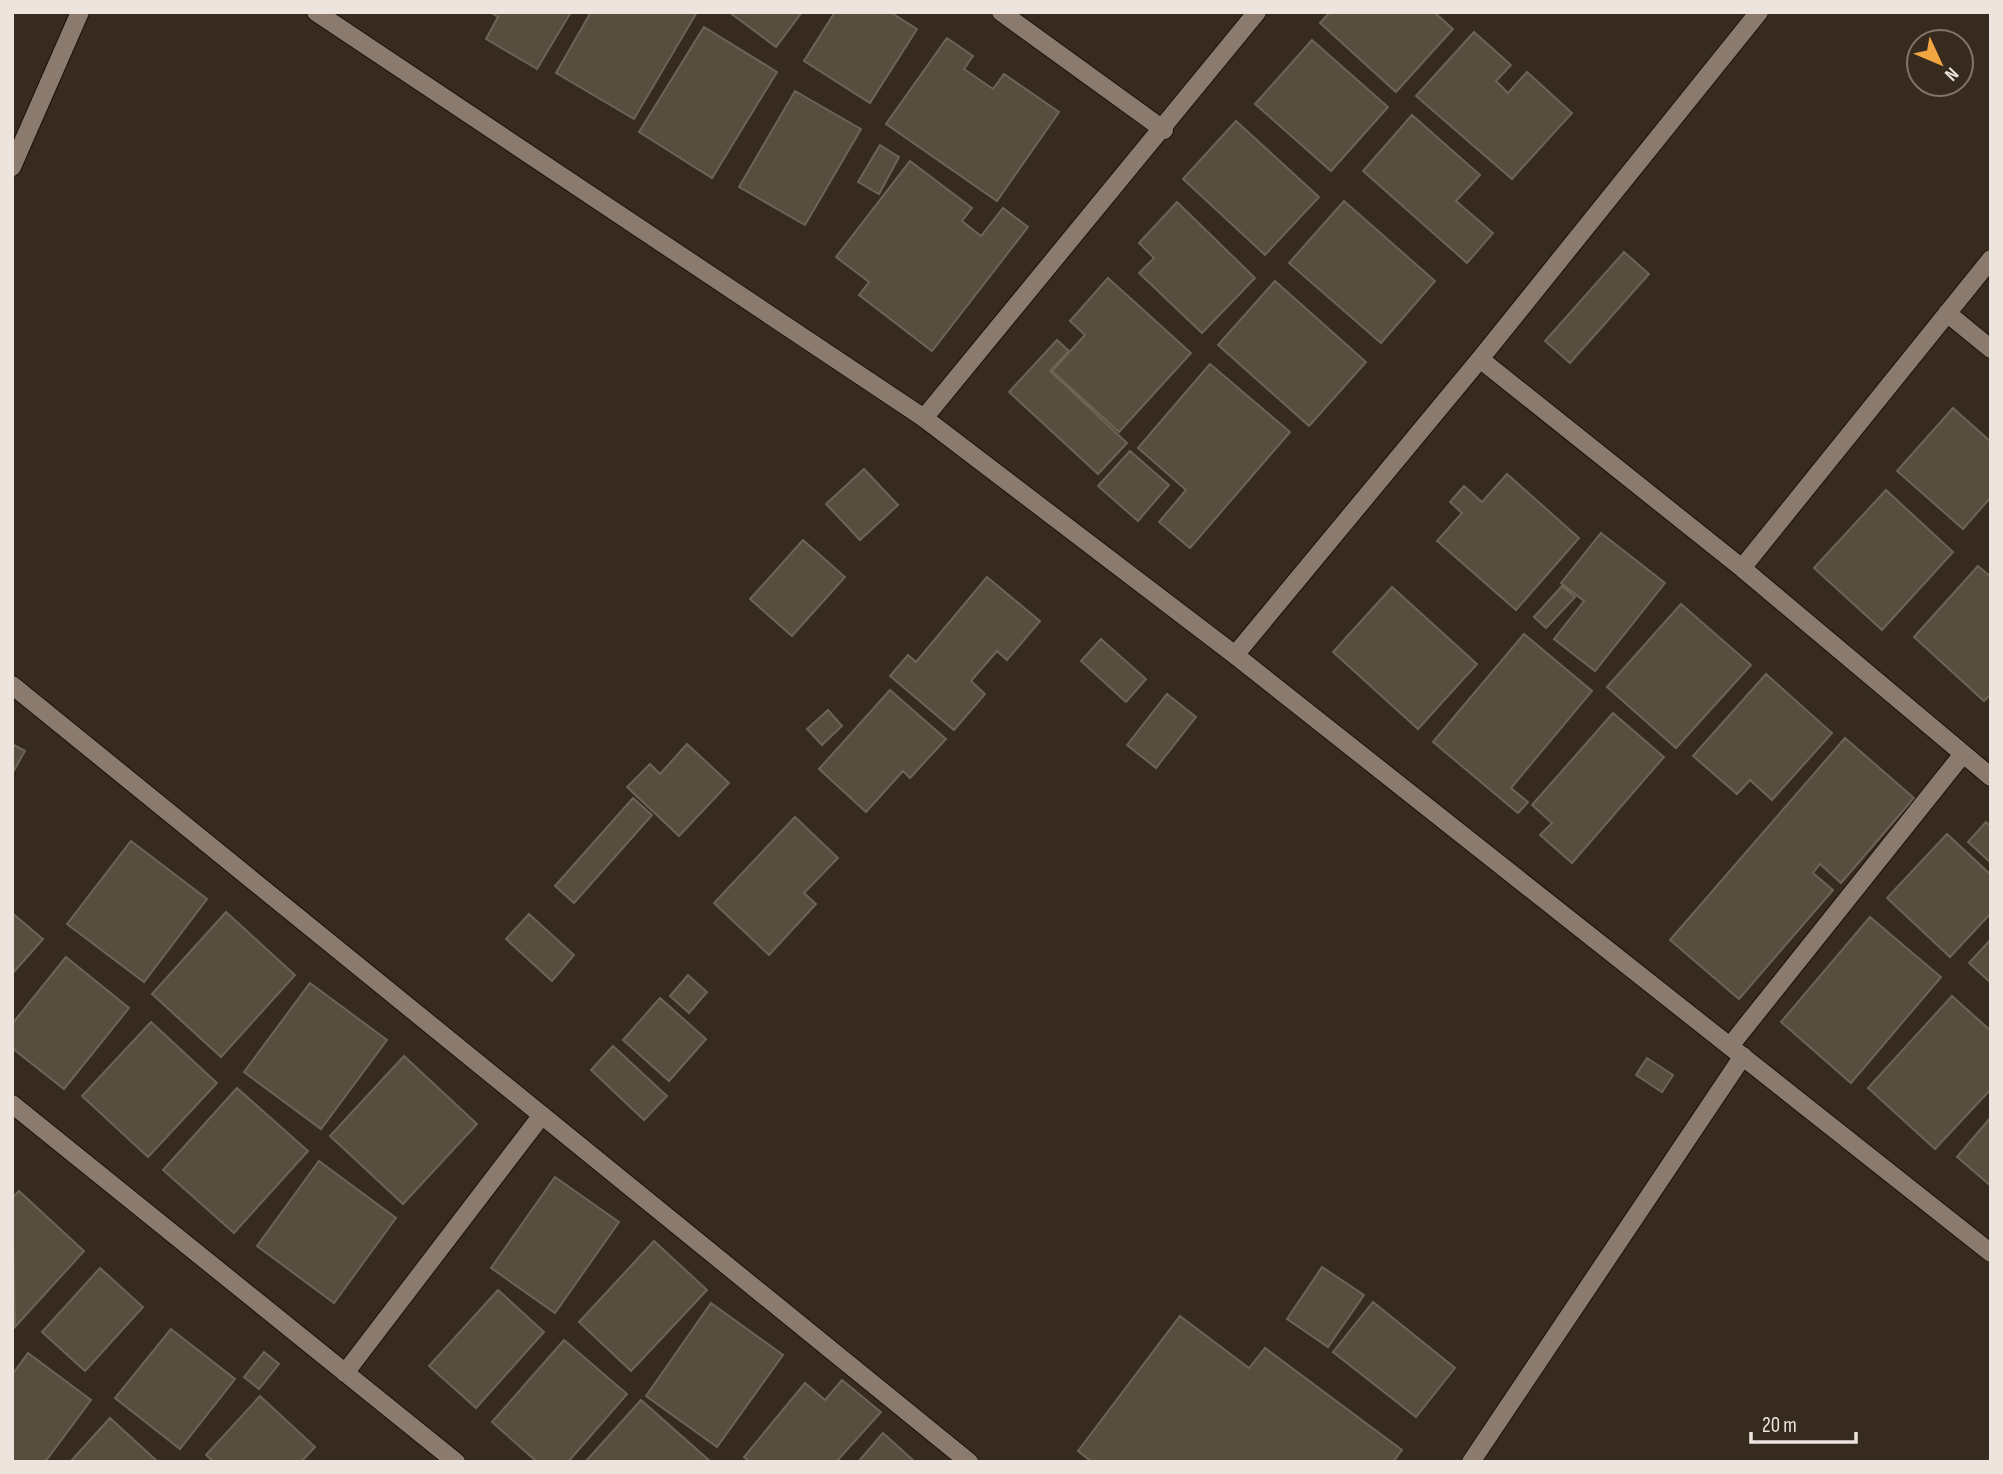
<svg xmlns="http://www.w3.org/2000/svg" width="2003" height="1474" font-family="'Sofia Sans Condensed',sans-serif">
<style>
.building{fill:#574e3f;stroke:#6e6455;stroke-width:2}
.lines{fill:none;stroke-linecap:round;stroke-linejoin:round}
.street-casing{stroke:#1e1208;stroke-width:20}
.secondary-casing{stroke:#1e1208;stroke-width:20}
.street{stroke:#8b7b6f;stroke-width:18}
.secondary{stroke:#8b7b6f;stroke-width:18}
</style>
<rect width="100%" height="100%" fill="#372a1f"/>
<!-- building -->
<path class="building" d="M 490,12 L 571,12 L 537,69 L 486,39 L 498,17 Z
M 591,12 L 697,12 L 634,119 L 556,73 Z
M 729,12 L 802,12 L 776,47 Z
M 835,12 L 890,12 L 917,29 L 870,103 L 804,61 Z
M 1330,12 L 1434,12 L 1453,29 L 1396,92 L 1320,23 Z
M 704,27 L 777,72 L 712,178 L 639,132 Z
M 1474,32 L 1511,65 L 1496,81 L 1508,93 L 1527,72 L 1572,113 L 1512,179 L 1416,96 Z
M 947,38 L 973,56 L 964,69 L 993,89 L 1004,74 L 1059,112 L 997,201 L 886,124 Z
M 1312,40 L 1388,107 L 1331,171 L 1255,104 Z
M 795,91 L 861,129 L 805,225 L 739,187 Z
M 1412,115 L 1480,175 L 1456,201 L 1493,233 L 1467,263 L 1363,171 Z
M 1236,121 L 1319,197 L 1265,255 L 1183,179 Z
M 880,145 L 899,157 L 879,194 L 858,182 Z
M 910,161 L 972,208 L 962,221 L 981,236 L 1003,208 L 1028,227 L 932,351 L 859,295 L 869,282 L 836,257 Z
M 1344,201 L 1435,281 L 1381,343 L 1289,263 Z
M 1177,202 L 1255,278 L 1202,333 L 1139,273 L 1154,258 L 1139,243 Z
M 1624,252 L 1649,274 L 1570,363 L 1545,341 Z
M 1108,278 L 1191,353 L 1119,432 L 1052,371 L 1085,335 L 1070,321 Z
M 1275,281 L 1366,362 L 1309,426 L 1218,345 Z
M 1057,340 L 1069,351 L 1050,371 L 1127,443 L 1098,474 L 1009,392 Z
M 1210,364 L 1290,432 L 1190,548 L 1159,522 L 1186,490 L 1138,448 Z
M 1953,408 L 1991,442 L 1991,497 L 1963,529 L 1897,471 Z
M 1130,451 L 1169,485 L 1138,521 L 1098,486 Z
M 864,469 L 898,505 L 860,540 L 826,504 Z
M 1507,474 L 1579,538 L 1516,610 L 1437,541 L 1462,513 L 1450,502 L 1464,486 L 1482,502 Z
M 1886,490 L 1953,552 L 1882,630 L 1814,568 Z
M 1601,533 L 1665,583 L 1595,671 L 1554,639 L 1584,601 L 1561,583 Z
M 803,540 L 845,577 L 792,636 L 750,599 Z
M 1978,566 L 1991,577 L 1991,694 L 1984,701 L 1914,637 Z
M 987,577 L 1040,621 L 1007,660 L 997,651 L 971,681 L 985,694 L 954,730 L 890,676 L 908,655 L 916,662 Z
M 1562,586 L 1575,597 L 1546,628 L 1534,617 Z
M 1392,587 L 1477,664 L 1418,729 L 1333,652 Z
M 1681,604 L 1751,665 L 1676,748 L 1607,687 Z
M 1524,634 L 1592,691 L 1511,788 L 1528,802 L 1518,813 L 1433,742 Z
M 1101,639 L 1146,679 L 1126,702 L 1081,661 Z
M 1766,674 L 1832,733 L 1772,800 L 1750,780 L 1737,794 L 1693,756 Z
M 890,690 L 946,739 L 910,778 L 903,771 L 866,812 L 819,769 Z
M 1167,694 L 1196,717 L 1156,768 L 1127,745 Z
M 828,710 L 842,726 L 822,745 L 807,729 Z
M 1613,713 L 1664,757 L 1572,863 L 1540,835 L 1552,823 L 1532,805 Z
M 1845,738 L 1914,798 L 1841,883 L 1820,864 L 1813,873 L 1833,890 L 1739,999 L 1670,940 Z
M 12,744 L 25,751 L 12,774 Z
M 687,744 L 729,783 L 679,836 L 627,787 L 650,764 L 660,774 Z
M 633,798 L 652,815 L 574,903 L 555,886 Z
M 795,817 L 838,858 L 804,893 L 816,904 L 769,955 L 714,903 Z
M 1986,822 L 1991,827 L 1991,863 L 1968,842 Z
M 1947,834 L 1991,875 L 1991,913 L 1950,957 L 1887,898 Z
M 131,841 L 207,899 L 144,982 L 67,924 Z
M 226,912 L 295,975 L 221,1057 L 152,994 Z
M 12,913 L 43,939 L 12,974 Z
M 529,914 L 574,955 L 552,981 L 506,939 Z
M 1870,917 L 1941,977 L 1851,1083 L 1781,1022 Z
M 1991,939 L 1991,983 L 1969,963 Z
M 66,957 L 129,1008 L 64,1089 L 12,1048 L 12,1024 Z
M 688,975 L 707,992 L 689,1013 L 670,996 Z
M 310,983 L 387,1040 L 321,1129 L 244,1072 Z
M 1952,996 L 1991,1031 L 1991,1089 L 1935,1149 L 1868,1088 Z
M 660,998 L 706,1039 L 669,1081 L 623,1040 Z
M 151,1022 L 217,1083 L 148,1157 L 82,1096 Z
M 613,1046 L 667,1096 L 644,1120 L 591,1070 Z
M 404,1056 L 477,1124 L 403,1204 L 330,1136 Z
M 1647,1058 L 1673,1075 L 1662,1092 L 1636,1075 Z
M 237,1088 L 308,1151 L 234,1233 L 163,1170 Z
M 1991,1117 L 1991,1186 L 1957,1157 Z
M 319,1161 L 396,1218 L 334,1303 L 257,1246 Z
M 555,1177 L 619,1222 L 555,1313 L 491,1268 Z
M 19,1191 L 84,1251 L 15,1327 L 12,1198 Z
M 654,1241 L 707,1290 L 631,1371 L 579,1322 Z
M 1322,1267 L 1364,1295 L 1328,1347 L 1287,1319 Z
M 100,1268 L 143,1307 L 85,1371 L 42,1332 Z
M 498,1290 L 544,1332 L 476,1408 L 429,1366 Z
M 1373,1302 L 1455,1368 L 1416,1417 L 1333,1352 Z
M 711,1303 L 783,1355 L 717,1447 L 646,1396 Z
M 1180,1316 L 1249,1368 L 1265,1348 L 1402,1450 L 1393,1462 L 1092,1462 L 1078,1451 Z
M 171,1329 L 235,1379 L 180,1449 L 115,1398 Z
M 564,1340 L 627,1394 L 568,1462 L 537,1462 L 492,1422 Z
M 264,1352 L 279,1364 L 259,1389 L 244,1377 Z
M 28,1353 L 91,1400 L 45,1462 L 12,1462 L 12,1375 Z
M 842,1380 L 881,1412 L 836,1462 L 750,1462 L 744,1457 L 805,1383 L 825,1400 Z
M 260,1396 L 315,1447 L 301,1462 L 214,1462 L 206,1455 Z
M 641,1400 L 711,1462 L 586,1461 Z
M 110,1418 L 158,1462 L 70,1462 Z
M 883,1433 L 915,1462 L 858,1462 Z"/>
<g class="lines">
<!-- street casing -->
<g class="street-casing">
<path id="street" d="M 1001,12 L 1164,130
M 12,167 L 80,12
M 1947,313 L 1991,349
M 1480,359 L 1742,568 L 1991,777
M 924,418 L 1257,12
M 1742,568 L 1991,259
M 1235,655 L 1480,359 L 1759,12
M 12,685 L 969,1462
M 1730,1046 L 1963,754
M 12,1104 L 456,1462
M 345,1373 L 542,1115
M 1471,1462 L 1743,1056"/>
</g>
<!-- secondary casing -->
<g class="secondary-casing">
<path id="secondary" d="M 316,12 L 924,418 L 1235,655 L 1991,1253"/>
</g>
<!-- street -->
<use href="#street" class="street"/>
<!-- secondary -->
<use href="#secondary" class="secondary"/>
</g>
<!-- border -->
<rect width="2003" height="1474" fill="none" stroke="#ede4dd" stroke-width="28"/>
<!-- north arrow -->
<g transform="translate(1940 63) rotate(134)"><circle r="33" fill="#372a1f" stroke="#80746b" stroke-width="2"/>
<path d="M0-5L12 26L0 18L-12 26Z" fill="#f2a540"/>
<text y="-10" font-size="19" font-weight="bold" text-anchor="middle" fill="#ede4dd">N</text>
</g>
<!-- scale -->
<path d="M1751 1432v10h105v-10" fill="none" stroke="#ede4dd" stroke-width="3.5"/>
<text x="1762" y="1432" font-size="21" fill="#ede4dd" stroke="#372a1f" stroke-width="5" paint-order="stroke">20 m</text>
</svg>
